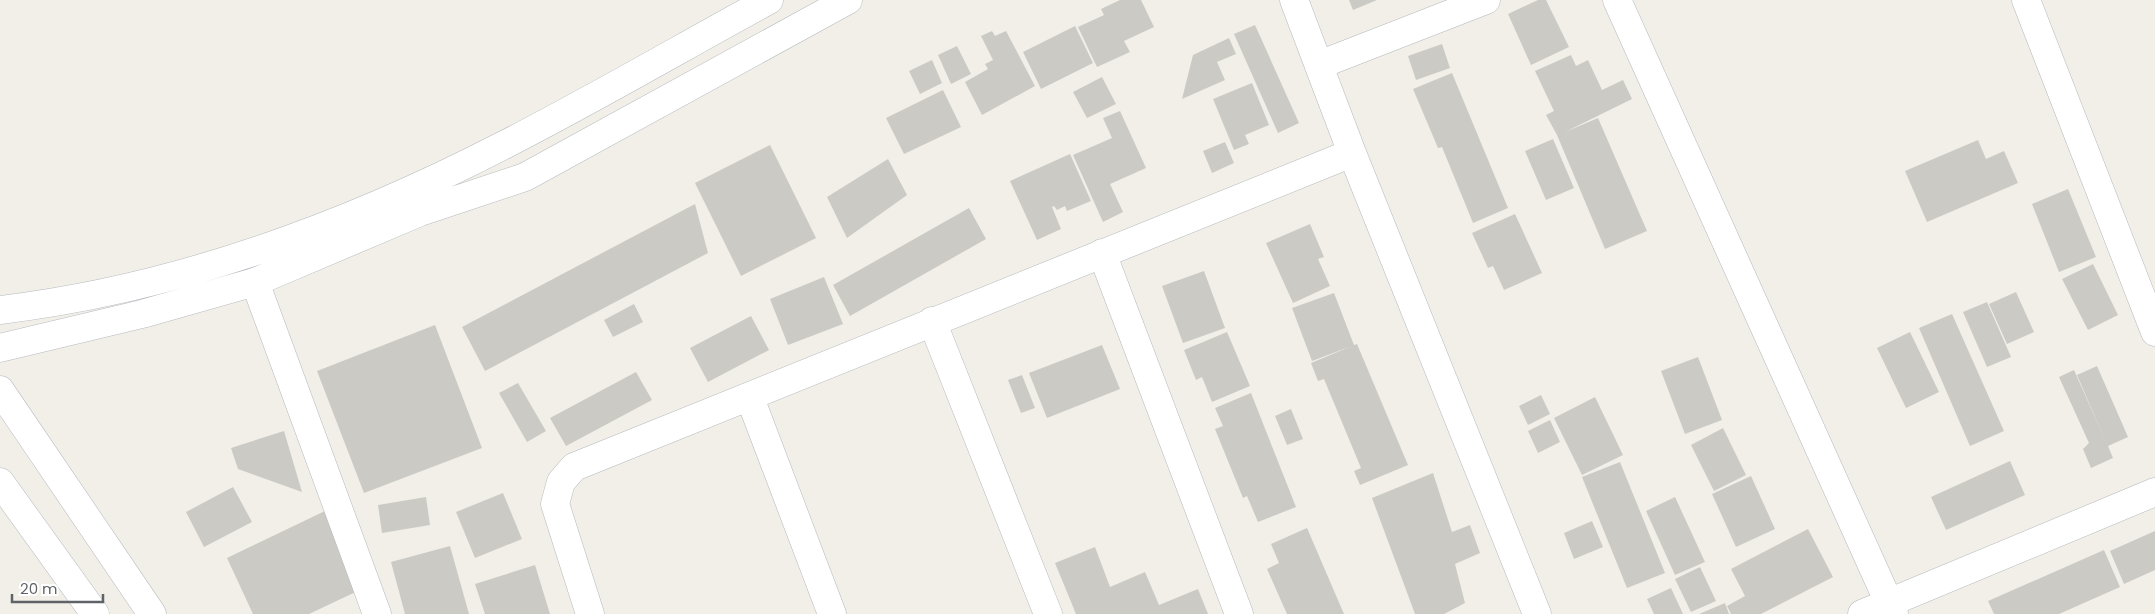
<svg xmlns="http://www.w3.org/2000/svg" width="2155" height="614" font-family="Poppins,sans-serif">
<style>
.building{fill:#cccac5}
.lines{fill:none;stroke-linecap:round;stroke-linejoin:round}
.street-casing{stroke:#b5b8bc;stroke-width:29}
.secondary-casing{stroke:#b6babf;stroke-width:29}
.street{stroke:#fff;stroke-width:28}
.secondary{stroke:#fff;stroke-width:28}
</style>
<rect width="100%" height="100%" fill="#f1efe8"/>
<!-- building -->
<path class="building" d="M 1120,0 L 1141,0 L 1154,27 L 1124,41 L 1130,52 L 1097,67 L 1078,27 L 1104,15 L 1101,9 Z
M 1349,0 L 1377,0 L 1353,10 Z
M 1538,0 L 1546,0 L 1569,47 L 1531,65 L 1508,14 Z
M 1255,25 L 1299,123 L 1278,133 L 1234,34 Z
M 1075,26 L 1093,63 L 1041,89 L 1023,52 Z
M 992,31 L 995,36 L 1006,31 L 1035,86 L 982,115 L 965,82 L 988,69 L 985,64 L 993,60 L 981,36 Z
M 1229,38 L 1236,54 L 1217,62 L 1225,80 L 1182,99 L 1193,55 Z
M 1442,44 L 1450,68 L 1416,80 L 1408,56 Z
M 957,46 L 971,74 L 951,84 L 938,55 Z
M 1571,55 L 1576,66 L 1588,60 L 1602,90 L 1623,80 L 1632,99 L 1565,132 L 1598,118 L 1647,231 L 1605,249 L 1557,135 L 1546,115 L 1554,111 L 1535,71 Z
M 932,60 L 942,83 L 920,94 L 909,71 Z
M 1452,73 L 1508,208 L 1473,223 L 1442,147 L 1438,148 L 1413,89 Z
M 1102,77 L 1116,104 L 1087,118 L 1073,92 Z
M 1252,83 L 1269,125 L 1245,135 L 1249,144 L 1234,150 L 1213,99 Z
M 943,90 L 961,127 L 904,154 L 886,118 Z
M 1120,111 L 1146,168 L 1110,184 L 1123,212 L 1103,222 L 1073,155 L 1112,138 L 1103,118 Z
M 1553,139 L 1574,188 L 1546,200 L 1525,151 Z
M 1978,140 L 1986,159 L 2004,151 L 2018,183 L 1927,222 L 1905,171 Z
M 1225,142 L 1234,163 L 1212,173 L 1203,151 Z
M 770,145 L 816,238 L 741,276 L 695,183 Z
M 1070,154 L 1091,201 L 1067,211 L 1065,206 L 1057,210 L 1054,206 L 1052,207 L 1061,229 L 1037,240 L 1010,181 Z
M 888,159 L 907,195 L 847,238 L 827,197 Z
M 2068,189 L 2096,257 L 2059,272 L 2032,204 Z
M 695,204 L 708,253 L 485,371 L 462,327 Z
M 969,208 L 986,239 L 850,316 L 833,285 Z
M 1515,214 L 1542,273 L 1504,290 L 1493,266 L 1488,268 L 1472,233 Z
M 1310,224 L 1324,257 L 1318,259 L 1330,286 L 1293,303 L 1266,243 Z
M 2093,264 L 2118,315 L 2088,330 L 2062,279 Z
M 1204,271 L 1225,328 L 1183,343 L 1162,286 Z
M 824,277 L 843,324 L 788,345 L 770,299 Z
M 2016,292 L 2034,332 L 2007,344 L 1989,304 Z
M 1334,293 L 1354,345 L 1357,344 L 1408,465 L 1360,485 L 1354,471 L 1361,468 L 1324,379 L 1318,381 L 1311,363 L 1352,346 L 1312,361 L 1292,308 Z
M 1987,302 L 2011,357 L 1987,367 L 1963,312 Z
M 634,304 L 643,322 L 613,337 L 604,320 Z
M 1952,314 L 2004,431 L 1970,446 L 1919,328 Z
M 751,316 L 769,350 L 708,382 L 690,348 Z
M 435,325 L 482,448 L 364,493 L 317,371 Z
M 1227,332 L 1250,386 L 1212,402 L 1202,377 L 1196,380 L 1184,350 Z
M 1910,332 L 1939,392 L 1906,408 L 1877,348 Z
M 1102,345 L 1120,389 L 1047,418 L 1029,373 Z
M 1698,357 L 1722,420 L 1685,434 L 1661,371 Z
M 2097,366 L 2128,437 L 2108,446 L 2113,458 L 2091,468 L 2083,449 L 2089,443 L 2059,377 L 2074,370 L 2105,440 L 2077,375 Z
M 636,372 L 652,400 L 566,446 L 550,418 Z
M 1022,375 L 1035,408 L 1021,413 L 1008,380 Z
M 518,383 L 546,431 L 527,442 L 499,393 Z
M 1251,393 L 1296,507 L 1258,522 L 1247,496 L 1243,498 L 1215,429 L 1223,426 L 1215,408 Z
M 1541,395 L 1550,414 L 1528,425 L 1519,406 Z
M 1595,397 L 1623,455 L 1582,475 L 1554,418 Z
M 1291,409 L 1303,439 L 1287,445 L 1275,416 Z
M 1550,420 L 1560,442 L 1538,453 L 1528,431 Z
M 1723,428 L 1746,475 L 1714,491 L 1691,445 Z
M 284,431 L 302,492 L 238,469 L 231,448 Z
M 2010,461 L 2025,495 L 1946,530 L 1931,497 Z
M 1620,462 L 1665,573 L 1627,588 L 1582,477 Z
M 1433,473 L 1452,532 L 1470,525 L 1480,553 L 1455,564 L 1465,603 L 1444,614 L 1415,614 L 1372,498 Z
M 1751,476 L 1775,529 L 1736,547 L 1712,494 Z
M 233,487 L 252,522 L 204,547 L 186,512 Z
M 503,493 L 522,539 L 475,558 L 456,512 Z
M 426,497 L 430,525 L 382,533 L 378,505 Z
M 1675,497 L 1705,562 L 1675,575 L 1646,511 Z
M 327,510 L 364,588 L 309,614 L 253,614 L 227,558 Z
M 1592,521 L 1603,547 L 1574,559 L 1564,533 Z
M 1307,528 L 1344,614 L 1287,614 L 1267,569 L 1279,563 L 1271,544 Z
M 1808,529 L 1833,577 L 1761,614 L 1731,614 L 1727,606 L 1745,596 L 1731,569 Z
M 2155,531 L 2155,570 L 2124,584 L 2110,551 Z
M 450,546 L 469,614 L 405,614 L 391,562 Z
M 1095,547 L 1110,587 L 1145,572 L 1159,605 L 1198,589 L 1208,614 L 1076,614 L 1055,563 Z
M 2104,550 L 2120,587 L 2059,614 L 1994,614 L 1988,601 Z
M 535,565 L 550,614 L 485,614 L 475,584 Z
M 1700,567 L 1716,601 L 1691,612 L 1675,579 Z
M 1671,588 L 1683,614 L 1654,614 L 1647,599 Z
M 1725,603 L 1729,614 L 1699,614 Z"/>
<g class="lines">
<!-- street casing -->
<g class="street-casing">
<path id="street" d="M 1294,0 L 1352,153 L 1537,614
M 1617,0 L 1894,614
M 2026,0 L 2155,332
M 1319,65 L 1486,0
M 1102,253 L 1239,614
M 255,282 L 377,614
M 932,321 L 1048,614
M 750,398 L 832,614
M 590,614 L 555,504 L 561,482 L 574,467 L 1352,153
M 1862,614 L 2155,492"/>
</g>
<!-- secondary casing -->
<g class="secondary-casing">
<path id="secondary" d="M 0,310 C 176,289 347,226 504,145 C 594,99 681,48 769,0
M 0,348 L 142,314 L 255,282 L 420,212 L 525,177 L 848,0
M 0,390 L 152,614
M 0,482 L 95,614"/>
</g>
<!-- street -->
<use href="#street" class="street"/>
<!-- secondary -->
<use href="#secondary" class="secondary"/>
</g>
<!-- scale -->
<path d="M12 594v8h91v-8" fill="none" stroke="#5f6368" stroke-width="2.5"/>
<text x="20" y="594" font-size="15" fill="#5f6368" stroke="#ffffff" stroke-width="4" paint-order="stroke">20 m</text>
</svg>
